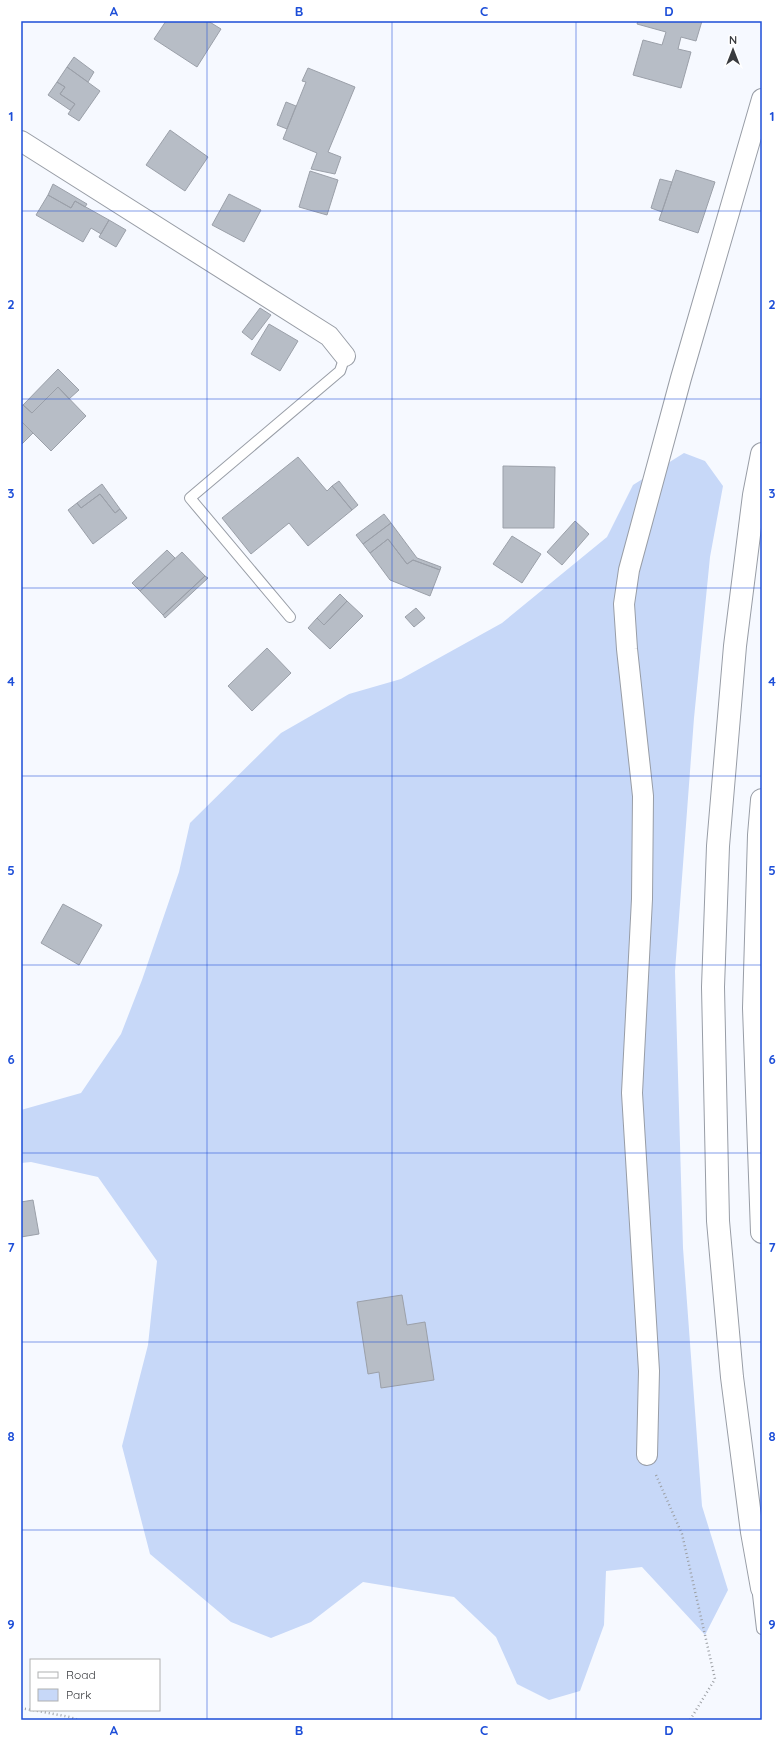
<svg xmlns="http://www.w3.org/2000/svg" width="783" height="1741" font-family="Quicksand,sans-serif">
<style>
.green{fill:#c7d8f8}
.building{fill:#b7bdc6;stroke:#9ba0a9}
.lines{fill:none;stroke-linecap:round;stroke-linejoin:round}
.service-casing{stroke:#989da6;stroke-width:12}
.minor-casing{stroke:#989da6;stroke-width:22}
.trunk-casing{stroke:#989da6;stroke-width:24}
.path{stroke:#9da0a5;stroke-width:2.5;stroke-dasharray:1 3;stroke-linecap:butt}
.service{stroke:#fff;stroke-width:10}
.minor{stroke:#fff;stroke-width:20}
.trunk{stroke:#fff;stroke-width:22}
.grid{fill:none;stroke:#1d4ed8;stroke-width:1;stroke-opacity:0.55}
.neatline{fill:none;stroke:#1d4ed8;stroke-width:1.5}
.grid-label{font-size:13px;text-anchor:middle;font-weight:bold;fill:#1d4ed8}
</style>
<rect width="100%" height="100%" fill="#f6f9ff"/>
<!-- green -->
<path class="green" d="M 684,453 L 705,461 L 723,486 L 710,557 L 694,718 L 675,971 L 683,1248 L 702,1506 L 728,1590 L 705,1635 L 642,1567 L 606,1571 L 604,1625 L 580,1691 L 549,1700 L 517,1684 L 496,1637 L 454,1597 L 363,1582 L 311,1622 L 271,1638 L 231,1622 L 150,1554 L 122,1446 L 148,1345 L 157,1261 L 98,1177 L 31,1162 L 21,1163 L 21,1110 L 81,1093 L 121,1034 L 142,980 L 179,872 L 190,823 L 281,733 L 349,694 L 401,679 L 502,623 L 607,537 L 633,485 Z"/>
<!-- building -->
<path class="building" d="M 166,21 L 208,21 L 221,29 L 197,67 L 154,39 Z
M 638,21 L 702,21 L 696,41 L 681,37 L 678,49 L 691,52 L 681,88 L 633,75 L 643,40 L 662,45 L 666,32 L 637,24 Z
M 74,57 L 94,72 L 88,82 L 67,67 Z
M 67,67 L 100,91 L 79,121 L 68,114 L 75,104 L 60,94 L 65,87 L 57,82 Z
M 308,68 L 355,87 L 328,152 L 341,157 L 335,174 L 311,169 L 317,153 L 283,139 L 306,82 L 302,81 Z
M 57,82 L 65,87 L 60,94 L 75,104 L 70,110 L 48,95 Z
M 286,102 L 296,106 L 287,129 L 277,125 Z
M 170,130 L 208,157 L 185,191 L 146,165 Z
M 676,170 L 715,182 L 698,233 L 659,220 Z
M 310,171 L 338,180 L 327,215 L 299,207 Z
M 660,179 L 672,182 L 662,212 L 651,208 Z
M 53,184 L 87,204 L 85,207 L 75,201 L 71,208 L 48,195 Z
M 229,194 L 261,210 L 244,242 L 212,225 Z
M 48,195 L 71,208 L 75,201 L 109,220 L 101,234 L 91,228 L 83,242 L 36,215 Z
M 109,220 L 126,230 L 116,247 L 99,237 Z
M 260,308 L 271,315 L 252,340 L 242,332 Z
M 269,324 L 298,341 L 280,371 L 251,354 Z
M 58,369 L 79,390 L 69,399 L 58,387 L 32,413 L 23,405 Z
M 58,387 L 86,416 L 51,451 L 21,421 L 21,406 L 23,405 L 32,413 Z
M 21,421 L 33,433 L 21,445 Z
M 298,457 L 327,491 L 332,486 L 352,510 L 308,546 L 289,523 L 251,554 L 222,518 Z
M 503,466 L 555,467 L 554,528 L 503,528 Z
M 339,481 L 358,505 L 352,510 L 332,486 Z
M 102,484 L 120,509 L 115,513 L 100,494 L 81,508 L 77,503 Z
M 100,494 L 115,513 L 120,509 L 127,518 L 93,544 L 68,510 L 77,503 L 81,508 Z
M 384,514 L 391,523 L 363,544 L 356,535 Z
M 575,521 L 589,534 L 562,565 L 547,552 Z
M 391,523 L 417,558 L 441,567 L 440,570 L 413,560 L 407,564 L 388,539 L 370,553 L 363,544 Z
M 512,536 L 541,554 L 522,583 L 493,564 Z
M 388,539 L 407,564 L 413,560 L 440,570 L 430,596 L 390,580 L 370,553 Z
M 167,550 L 175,558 L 140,591 L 132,583 Z
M 182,552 L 205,576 L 163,615 L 140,591 Z
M 205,576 L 208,578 L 165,618 L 163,615 Z
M 340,594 L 347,601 L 324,625 L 317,618 Z
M 347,601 L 363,616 L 330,649 L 308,628 L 317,618 L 324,625 Z
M 416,608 L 425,618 L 414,627 L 405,617 Z
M 267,648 L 291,673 L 252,711 L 228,686 Z
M 63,904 L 102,925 L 79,965 L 41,943 Z
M 33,1200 L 39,1234 L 21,1237 L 21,1202 Z
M 402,1295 L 407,1325 L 425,1322 L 434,1380 L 381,1388 L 379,1372 L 368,1374 L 357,1302 Z"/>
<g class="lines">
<!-- service casing -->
<g class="service-casing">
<path id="service" d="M 290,617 L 190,498 L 340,371 L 345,356
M 757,1586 L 762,1629"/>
</g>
<!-- minor casing -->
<g class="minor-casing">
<path id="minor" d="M 21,141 L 329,336 L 345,356
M 647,1455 L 649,1371 L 632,1093 L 642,899 L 643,796 L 627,649 L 624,604 L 629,570 L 681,378 L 762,99"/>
</g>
<!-- trunk casing -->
<g class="trunk-casing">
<path id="trunk" d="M 762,454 L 754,495 L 735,646 L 718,846 L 713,987 L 718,1221 L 732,1377 L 752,1532 L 762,1588
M 762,800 L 759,835 L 754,1008 L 762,1232"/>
</g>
<!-- path -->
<path class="path" d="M 656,1475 L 682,1534 L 715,1679 L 690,1720
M 21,1708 L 31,1710
M 33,1710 L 70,1717 L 78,1720"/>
<!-- service -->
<use href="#service" class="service"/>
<!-- minor -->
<use href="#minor" class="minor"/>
<!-- trunk -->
<use href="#trunk" class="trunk"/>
</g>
<!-- grid -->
<path class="grid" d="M 207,21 L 207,1720M 392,21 L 392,1720M 576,21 L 576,1720M 21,211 L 762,211M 21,399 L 762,399M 21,588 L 762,588M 21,776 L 762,776M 21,965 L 762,965M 21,1153 L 762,1153M 21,1342 L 762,1342M 21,1530 L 762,1530"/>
<!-- border -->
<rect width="783" height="1741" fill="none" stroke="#ffffff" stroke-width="44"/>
<!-- legend -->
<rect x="30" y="1659" width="130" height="52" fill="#ffffff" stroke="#b0b1b2"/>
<rect x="38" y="1672" width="20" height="6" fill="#ffffff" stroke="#b0b1b2"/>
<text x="66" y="1679" font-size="12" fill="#393b3f">Road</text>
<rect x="38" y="1689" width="20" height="12" fill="#c7d8f8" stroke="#b0b1b2"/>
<text x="66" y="1699" font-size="12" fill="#393b3f">Park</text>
<!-- north arrow -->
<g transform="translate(733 50)" stroke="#ffffff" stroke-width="3" paint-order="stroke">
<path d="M0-3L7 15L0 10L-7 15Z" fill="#393b3f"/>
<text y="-6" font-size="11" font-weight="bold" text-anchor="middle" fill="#393b3f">N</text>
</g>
<rect x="22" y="22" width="739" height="1697" class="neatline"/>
<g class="grid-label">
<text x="114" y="16">A</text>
<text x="299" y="16">B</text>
<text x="484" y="16">C</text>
<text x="669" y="16">D</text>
<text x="11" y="121">1</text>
<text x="772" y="121">1</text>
<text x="11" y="309">2</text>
<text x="772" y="309">2</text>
<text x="11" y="498">3</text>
<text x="772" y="498">3</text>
<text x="11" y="686">4</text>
<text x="772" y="686">4</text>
<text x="11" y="875">5</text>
<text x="772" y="875">5</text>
<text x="11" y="1064">6</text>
<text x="772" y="1064">6</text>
<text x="11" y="1252">7</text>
<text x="772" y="1252">7</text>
<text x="11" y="1441">8</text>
<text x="772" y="1441">8</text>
<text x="11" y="1629">9</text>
<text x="772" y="1629">9</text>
<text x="114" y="1735">A</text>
<text x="299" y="1735">B</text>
<text x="484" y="1735">C</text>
<text x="669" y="1735">D</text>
</g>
</svg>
